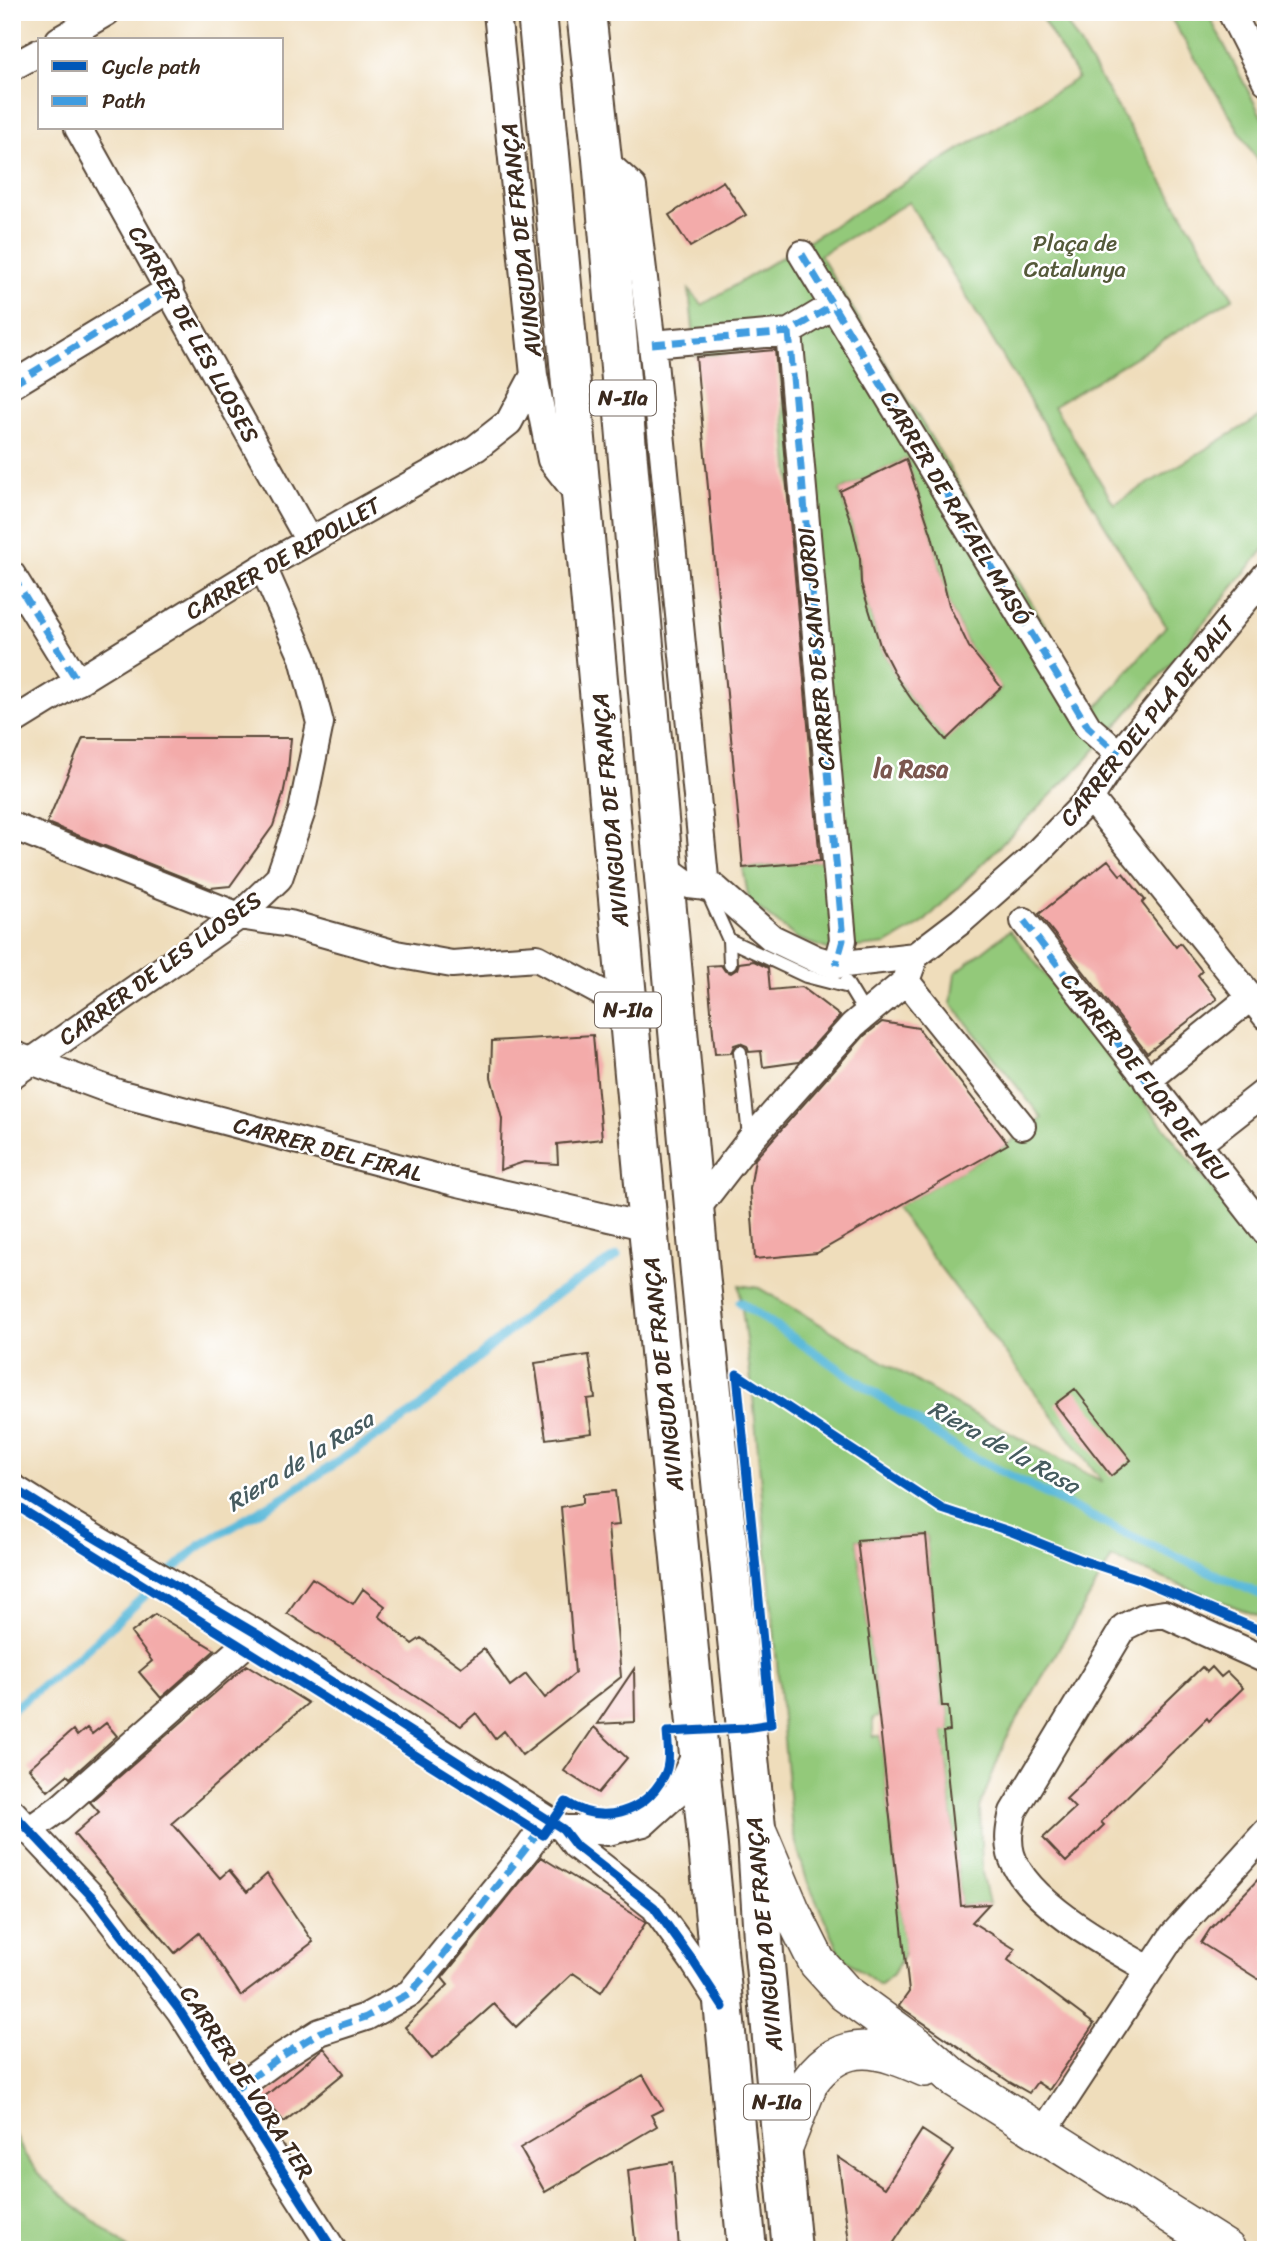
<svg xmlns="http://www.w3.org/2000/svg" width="1278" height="2262" font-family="Sriracha,sans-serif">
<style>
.green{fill:#93c97a;stroke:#677a4c;stroke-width:2;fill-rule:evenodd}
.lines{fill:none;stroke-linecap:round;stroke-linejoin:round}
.stream{stroke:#5cbada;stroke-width:9}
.building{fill:#f3abaa}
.lane-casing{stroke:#564536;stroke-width:16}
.street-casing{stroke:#564536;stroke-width:30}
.secondary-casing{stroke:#564536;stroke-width:40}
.primary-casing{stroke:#564536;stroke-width:42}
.lane{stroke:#fff;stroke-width:12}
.street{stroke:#fff;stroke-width:26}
.secondary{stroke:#fff;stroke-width:37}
.primary{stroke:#fff;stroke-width:38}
.quiet{stroke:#3f9ce0;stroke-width:7;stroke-dasharray:14 7;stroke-linecap:butt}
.cycleway-casing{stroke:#fff;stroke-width:13}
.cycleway{stroke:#0057b8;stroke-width:9}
.labels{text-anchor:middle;stroke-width:5;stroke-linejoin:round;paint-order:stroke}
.shield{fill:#fff;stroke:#766a62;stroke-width:2}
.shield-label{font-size:21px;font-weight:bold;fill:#3b2a1e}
.street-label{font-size:23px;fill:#3b2a1e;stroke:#fff}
.park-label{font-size:23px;fill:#555a3a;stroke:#fff}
.neighbourhood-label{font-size:24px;font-weight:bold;fill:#7b574f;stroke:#fff}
.water-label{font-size:24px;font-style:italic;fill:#475c60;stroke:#fff}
</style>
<rect width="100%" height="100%" fill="#fff"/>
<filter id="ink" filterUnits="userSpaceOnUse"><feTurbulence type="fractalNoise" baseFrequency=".0143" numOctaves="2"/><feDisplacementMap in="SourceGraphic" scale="14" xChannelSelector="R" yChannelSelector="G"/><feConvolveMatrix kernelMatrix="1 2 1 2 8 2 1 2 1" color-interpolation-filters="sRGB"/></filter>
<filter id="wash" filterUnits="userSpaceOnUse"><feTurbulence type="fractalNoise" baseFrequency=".00686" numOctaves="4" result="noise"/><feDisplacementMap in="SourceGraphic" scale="28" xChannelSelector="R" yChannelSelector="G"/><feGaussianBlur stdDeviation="1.57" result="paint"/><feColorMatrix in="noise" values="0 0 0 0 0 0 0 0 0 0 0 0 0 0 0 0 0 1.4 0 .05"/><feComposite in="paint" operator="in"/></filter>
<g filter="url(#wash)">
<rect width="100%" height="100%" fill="#efddbb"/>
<!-- green -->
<path class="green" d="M 1038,12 L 1060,12 L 1233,298 L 1054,406 L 1114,504 L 1266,413 L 1266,547 L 1165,670 L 1088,758 L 923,923 L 887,944 L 830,950 L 798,939 L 749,901 L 743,868 L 826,860 L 778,349 L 696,357 L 689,290 L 702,305 L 1078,78 ZM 909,202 L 1166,626 L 1096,709 L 820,255 ZM 906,459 L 932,536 L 949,605 L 969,647 L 1001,688 L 946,739 L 912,700 L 897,678 L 880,645 L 861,583 L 860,559 L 852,525 L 840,491 Z
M 1167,12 L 1207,12 L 1266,125 L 1266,175 Z
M 1010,930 L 1266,1258 L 1266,1619 L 1112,1558 L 1006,1739 L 980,1807 L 982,1873 L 989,1904 L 961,1906 L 943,1732 L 950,1730 L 948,1706 L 942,1706 L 926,1535 L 857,1540 L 879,1717 L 873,1718 L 873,1736 L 881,1736 L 905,1952 L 893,1974 L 880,1985 L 842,1957 L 807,1881 L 792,1829 L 753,1397 L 739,1285 L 759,1288 L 958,1406 L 1103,1482 L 895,1208 L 1008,1144 L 1042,1118 L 951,1003 L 955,973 Z
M 12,2127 L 23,2152 L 41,2177 L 129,2250 L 12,2250 Z"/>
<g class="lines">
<!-- stream -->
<path class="stream" d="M 740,1302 L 959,1450 L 1122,1532 L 1266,1597
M 12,1710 L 79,1656 L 198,1547 L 290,1493 L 418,1409 L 538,1306 L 617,1256"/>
</g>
<g id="blocks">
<!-- building -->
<path class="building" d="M 723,181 L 746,215 L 690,247 L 669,215 Z
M 775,350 L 820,861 L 743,868 L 696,357 Z
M 906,459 L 932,536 L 949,605 L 969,647 L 1001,687 L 946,740 L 912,700 L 897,678 L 880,645 L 861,583 L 860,559 L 852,525 L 840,491 Z
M 83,738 L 291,738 L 288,770 L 283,795 L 273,826 L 230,886 L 210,888 L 47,823 Z
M 1108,860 L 1120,875 L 1123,873 L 1145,900 L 1142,903 L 1176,947 L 1180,943 L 1202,971 L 1198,975 L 1217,999 L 1147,1053 L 1039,914 Z
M 754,961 L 768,968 L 770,990 L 802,987 L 840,1016 L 799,1062 L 763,1067 L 761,1051 L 749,1052 L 747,1046 L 740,1043 L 734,1045 L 731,1053 L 715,1054 L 707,966 L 721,965 L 725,971 L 731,973 L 737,969 L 739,963 Z
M 882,1022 L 918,1028 L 1008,1144 L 817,1253 L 755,1259 L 750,1189 L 755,1159 L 864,1036 Z
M 593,1035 L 602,1139 L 557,1144 L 558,1164 L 524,1162 L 500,1170 L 502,1119 L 491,1077 L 492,1041 Z
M 589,1355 L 595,1398 L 587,1399 L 592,1433 L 546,1439 L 535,1363 Z
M 1075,1389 L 1131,1460 L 1111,1476 L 1055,1404 Z
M 615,1491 L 619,1525 L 608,1526 L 621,1677 L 522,1755 L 504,1731 L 495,1739 L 476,1713 L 461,1726 L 287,1613 L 312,1578 L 353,1604 L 363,1589 L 385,1606 L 379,1616 L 412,1644 L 421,1638 L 461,1667 L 484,1649 L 510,1686 L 526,1674 L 545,1698 L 575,1673 L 561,1507 L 583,1503 L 583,1494 Z
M 926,1535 L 942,1706 L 948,1706 L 950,1731 L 943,1732 L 961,1906 L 989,1904 L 972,1922 L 1015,1949 L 1008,1960 L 1094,2024 L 1049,2090 L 1037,2082 L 1029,2093 L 1008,2081 L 899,2006 L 909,1992 L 879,1717 L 857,1540 Z
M 155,1614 L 215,1650 L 161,1698 L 139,1672 L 152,1661 L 131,1633 Z
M 247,1665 L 308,1703 L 172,1823 L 220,1878 L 229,1870 L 247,1892 L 267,1874 L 313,1942 L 241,1996 L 199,1933 L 175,1953 L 74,1834 L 99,1812 L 90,1802 Z
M 1202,1667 L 1207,1672 L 1212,1667 L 1221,1677 L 1227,1672 L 1243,1688 L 1209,1721 L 1207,1718 L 1101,1822 L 1104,1825 L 1066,1862 L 1043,1838 L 1075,1808 L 1066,1799 Z
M 634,1669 L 635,1722 L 597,1724 Z
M 106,1723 L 117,1736 L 70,1778 L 67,1775 L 48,1791 L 29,1768 L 73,1730 L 77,1736 L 87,1728 L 92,1734 Z
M 594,1727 L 627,1758 L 598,1793 L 564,1771 Z
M 541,1857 L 646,1922 L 601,1992 L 573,1973 L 516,2027 L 494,2004 L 432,2059 L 405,2027 L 448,1985 L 442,1978 Z
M 1266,1871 L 1266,1984 L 1201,1943 L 1210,1929 Z
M 324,2048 L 344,2073 L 284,2122 L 264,2097 Z
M 643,2075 L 663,2109 L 651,2115 L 657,2126 L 545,2192 L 520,2148 Z
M 922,2130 L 954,2151 L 889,2250 L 850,2250 L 838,2157 L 885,2188 Z
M 673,2162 L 679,2250 L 636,2250 L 628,2170 Z"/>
</g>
</g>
<g filter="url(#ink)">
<use href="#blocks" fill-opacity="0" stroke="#564536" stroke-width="2"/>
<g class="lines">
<!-- lane casing -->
<g class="lane-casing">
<path id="lane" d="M 706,889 L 729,940 L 730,964
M 729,940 L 806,976 L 849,987
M 846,982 L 866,1015
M 740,1052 L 749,1136"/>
</g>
<!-- street casing -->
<g class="street-casing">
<path id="street" d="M 497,12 L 534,375 L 551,460 L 580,497
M 1231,12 L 1266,81
M 59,40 L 107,12
M 12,67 L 40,52
M 78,128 L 309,541
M 602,159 L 633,187 L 654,362 L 706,888
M 802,254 L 1088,727 L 1119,754
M 789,332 L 843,940 L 836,965
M 652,344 L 789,332 L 834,305
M 12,385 L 170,289
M 12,575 L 78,682
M 12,722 L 263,567 L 476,448 L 509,422 L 534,375
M 1090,798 L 1266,1016
M 12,826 L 239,916 L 290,924 L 396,954 L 452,964 L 537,958 L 628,1007
M 663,866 L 689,885 L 715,888 L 772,938 L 816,959 L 836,965 L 915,956
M 1024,921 L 1266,1232
M 915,956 L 961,921 L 1028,862 L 1090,798 L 1119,754 L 1266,575
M 906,981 L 1022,1126
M 12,1054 L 118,1093 L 454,1182 L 648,1227
M 12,1075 L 239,916 L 279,878 L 302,811 L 320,723 L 303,658 L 263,567
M 1147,1081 L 1251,997
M 1197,1145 L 1266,1091
M 695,1211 L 750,1140 L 853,1025 L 906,981 L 915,956
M 12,1487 L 66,1521 L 257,1634 L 563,1829 L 576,1846 L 654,1907 L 693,1961 L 719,2002
M 12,1812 L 95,1900 L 180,2011 L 333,2250
M 563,1829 L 581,1829 L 608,1832 L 644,1823 L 677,1793 L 697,1751
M 29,1830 L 60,1808 L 257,1634
M 1149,1969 C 1109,1947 1024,1901 1011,1854 C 1007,1839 1010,1826 1013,1812 L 1124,1627 L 1144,1617 L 1164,1614 L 1266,1660
M 232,2092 L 279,2058 L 320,2032 L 366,2017 L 410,1993 L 528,1848 L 548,1820
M 1042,2134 L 1173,1935 L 1266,1832"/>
</g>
<!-- secondary casing -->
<g class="secondary-casing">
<path id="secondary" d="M 759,1834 L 791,1910 L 817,1962 L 845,1993 L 919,2047 L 953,2077 L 1227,2250
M 782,2152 L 810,2081 C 844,2035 882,2049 925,2068"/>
</g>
<!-- primary casing -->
<g class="primary-casing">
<path id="primary" d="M 537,12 L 648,1227 L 747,2250
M 586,12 L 602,159 L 663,866 L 701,1283 L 756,1827 L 764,1954 L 792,2250"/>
</g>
<!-- lane -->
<use href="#lane" class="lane"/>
<!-- street -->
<use href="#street" class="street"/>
<!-- secondary -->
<use href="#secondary" class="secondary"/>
<!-- primary -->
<use href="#primary" class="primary"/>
<!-- quiet -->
<path class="quiet" d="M 802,254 L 1088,727 L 1119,754
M 789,332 L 843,940 L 836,965
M 652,344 L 789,332 L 834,305
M 12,385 L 170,289
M 12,575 L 78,682
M 1024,921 L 1147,1081
M 232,2092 L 279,2058 L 320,2032 L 366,2017 L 410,1993 L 436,1964 L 542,1828"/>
<!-- cycleway casing -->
<g class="cycleway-casing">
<path id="cycleway" d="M 737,1374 L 942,1509 L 1012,1532 L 1084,1561 L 1139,1579 L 1266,1633
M 12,1487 L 66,1521 L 257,1634 L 563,1829 L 576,1846 L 654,1907 L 693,1961 L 723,2007
M 12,1503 L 543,1835 L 566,1802 C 602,1826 644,1813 664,1776 C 671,1763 668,1746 667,1732 L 745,1728 L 771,1724 L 737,1374
M 12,1812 L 95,1900 L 180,2011 L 333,2250"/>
</g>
<!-- cycleway -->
<use href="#cycleway" class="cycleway"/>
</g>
</g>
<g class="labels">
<!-- shield labels -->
<g class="shield">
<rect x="590" y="380.5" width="66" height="35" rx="5"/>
<rect x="595" y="992.5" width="66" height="35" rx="5"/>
<rect x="744" y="2084.5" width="66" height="35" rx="5"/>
</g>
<g class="shield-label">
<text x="623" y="405">N-IIa</text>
<text x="628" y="1017">N-IIa</text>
<text x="777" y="2109">N-IIa</text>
</g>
<!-- street labels -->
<g class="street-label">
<text transform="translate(521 240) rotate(-96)" y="8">AVINGUDA DE FRANÇA</text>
<text transform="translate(194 334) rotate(61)" y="8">CARRER DE LES LLOSES</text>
<text transform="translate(956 508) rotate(59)" y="8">CARRER DE RAFAEL MASÓ</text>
<text transform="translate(283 558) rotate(-30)" y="8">CARRER DE RIPOLLET</text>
<text transform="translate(816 649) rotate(-95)" y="8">CARRER DE SANT JORDI</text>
<text transform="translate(1147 721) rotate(-51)" y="8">CARRER DEL PLA DE DALT</text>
<text transform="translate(610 810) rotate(-95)" y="8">AVINGUDA DE FRANÇA</text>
<text transform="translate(160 968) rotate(-36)" y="8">CARRER DE LES LLOSES</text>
<text transform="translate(1145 1077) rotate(52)" y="8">CARRER DE FLOR DE NEU</text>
<text transform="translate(328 1149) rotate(15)" y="8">CARRER DEL FIRAL</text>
<text transform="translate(663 1374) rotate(-96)" y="8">AVINGUDA DE FRANÇA</text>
<text transform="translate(764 1934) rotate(-95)" y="8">AVINGUDA DE FRANÇA</text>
<text transform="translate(247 2082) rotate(57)" y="8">CARRER DE VORA TER</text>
</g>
<!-- park labels -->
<g class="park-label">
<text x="1075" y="251">Plaça de<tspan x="1075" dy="26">Catalunya</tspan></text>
</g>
<!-- neighbourhood labels -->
<g class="neighbourhood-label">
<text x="911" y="777">la Rasa</text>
</g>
<!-- water labels -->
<g class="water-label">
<text transform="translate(1004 1447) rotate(29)" y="8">Riera de la Rasa</text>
<text transform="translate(300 1461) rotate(-32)" y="8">Riera de la Rasa</text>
</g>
</g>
<!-- margin -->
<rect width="1278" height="2262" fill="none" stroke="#fff" stroke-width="42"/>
<!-- legend -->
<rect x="38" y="38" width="245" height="91" fill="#ffffff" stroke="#b1aaa5" stroke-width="2"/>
<rect x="52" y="61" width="35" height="10" fill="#0057b8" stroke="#b1aaa5" stroke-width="2"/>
<text x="102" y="74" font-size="21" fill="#3b2a1e">Cycle path</text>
<rect x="52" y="96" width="35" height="10" fill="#3f9ce0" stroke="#b1aaa5" stroke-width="2"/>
<text x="102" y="108" font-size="21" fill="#3b2a1e">Path</text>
</svg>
